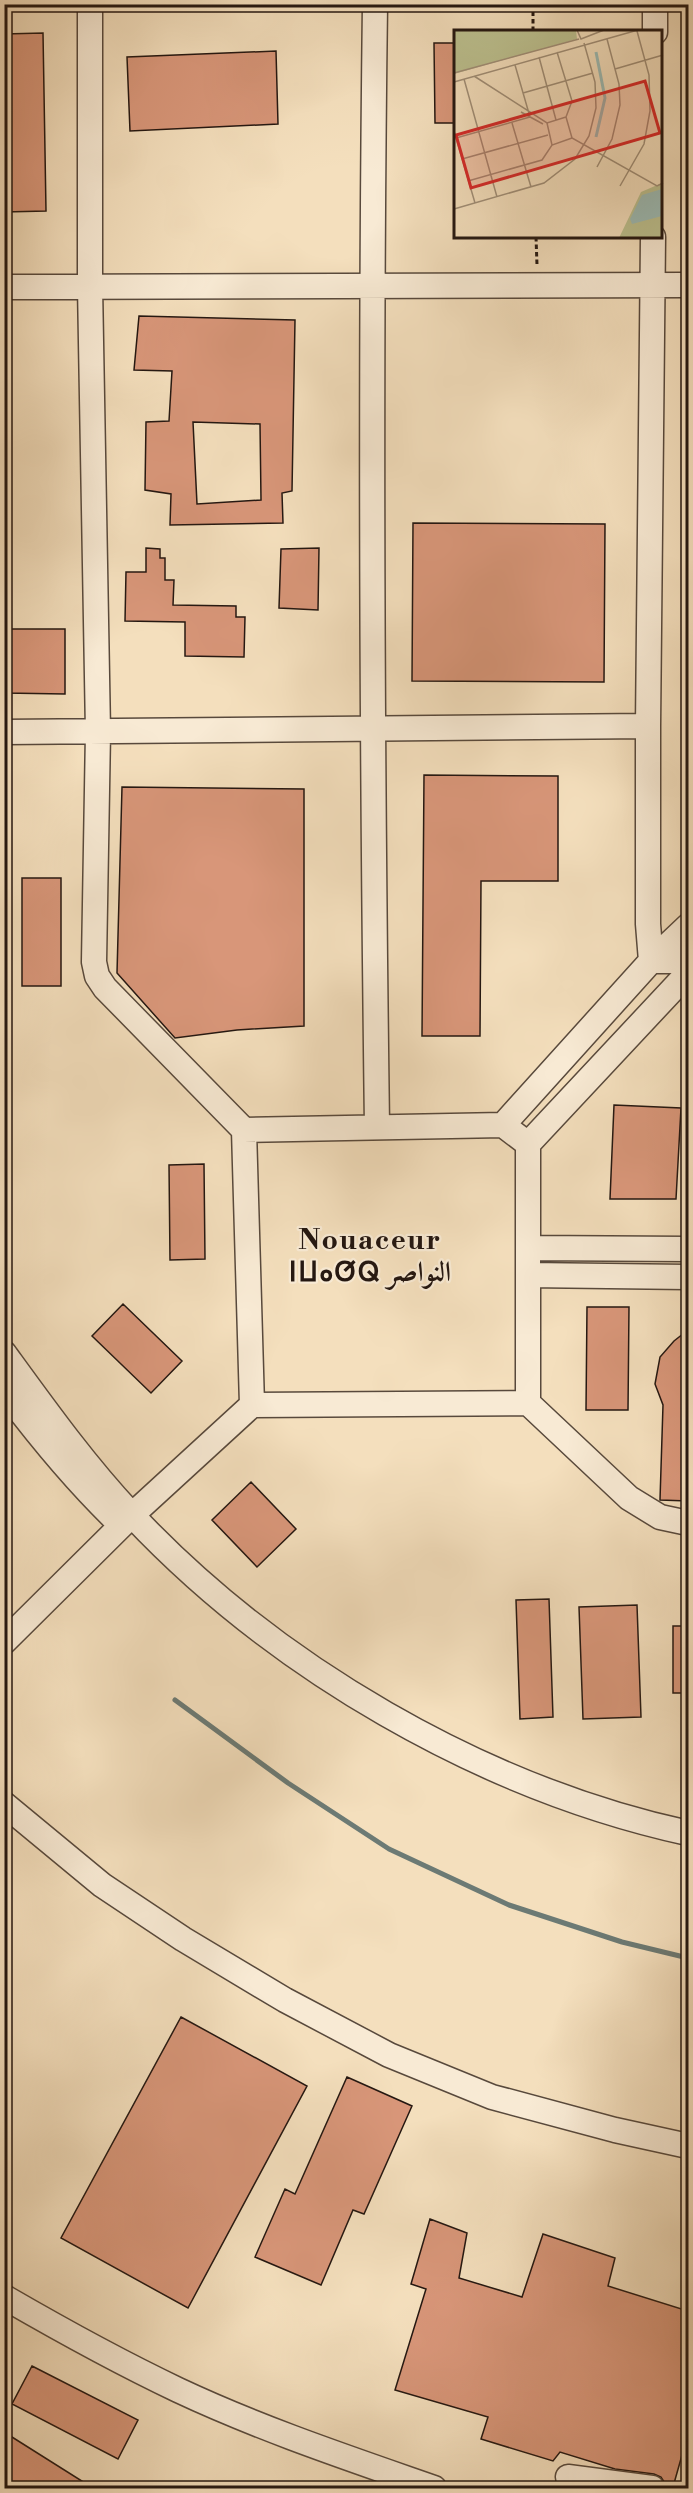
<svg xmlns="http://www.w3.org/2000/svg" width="693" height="2493" font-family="'Libre Bodoni',Amiri,'Noto Sans Tifinagh',serif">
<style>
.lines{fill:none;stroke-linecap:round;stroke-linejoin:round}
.stream{stroke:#6c7a74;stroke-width:5}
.building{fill:#d89679;stroke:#241711;stroke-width:1.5;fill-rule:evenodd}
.minor-casing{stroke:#58493c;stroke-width:27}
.path{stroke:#241711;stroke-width:3;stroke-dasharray:4.5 3;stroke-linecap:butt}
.minor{stroke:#f8ead4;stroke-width:24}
.labels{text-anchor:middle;stroke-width:4.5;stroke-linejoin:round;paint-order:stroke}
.district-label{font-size:28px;font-weight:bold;letter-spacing:1.5px;fill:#241711;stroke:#f8ead4}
.inset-river{fill:none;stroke:#9cbcb6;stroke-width:3}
.inset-road{fill:none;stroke:#a18f78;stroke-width:1.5}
.view{fill:#d62828;fill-opacity:0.15;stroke:#d62828;stroke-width:3}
.inset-edge{fill:none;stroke:#241711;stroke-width:3}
</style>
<rect width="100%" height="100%" fill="#f4dfbd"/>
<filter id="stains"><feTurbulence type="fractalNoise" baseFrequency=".00333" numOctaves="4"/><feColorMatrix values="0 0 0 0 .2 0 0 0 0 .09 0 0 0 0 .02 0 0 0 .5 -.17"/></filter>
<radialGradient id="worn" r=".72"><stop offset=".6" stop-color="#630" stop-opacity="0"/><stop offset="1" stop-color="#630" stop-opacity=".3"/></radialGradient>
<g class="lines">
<!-- stream -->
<path class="stream" d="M 175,1700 L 288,1783 L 389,1849 L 509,1905 L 622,1942 L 688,1958"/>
</g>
<!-- building -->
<path class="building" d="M 43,33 L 46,211 L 4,212 L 4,34 Z
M 434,43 L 456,43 L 456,123 L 435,123 Z
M 276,51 L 278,124 L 130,131 L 127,57 Z
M 139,316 L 295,320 L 292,491 L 282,493 L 283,523 L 170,525 L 171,494 L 145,490 L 146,422 L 169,421 L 172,371 L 134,370 ZM 193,422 L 260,424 L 261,500 L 197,504 Z
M 413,523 L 605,524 L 604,682 L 412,681 Z
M 146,548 L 160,549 L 160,558 L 165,558 L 165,580 L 174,580 L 173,605 L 236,606 L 236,617 L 245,617 L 244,657 L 185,656 L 185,622 L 125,621 L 126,572 L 146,572 Z
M 319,548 L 318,610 L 279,608 L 281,549 Z
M 4,629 L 65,629 L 65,694 L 4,693 Z
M 424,775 L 558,776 L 558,881 L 481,881 L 480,1036 L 422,1036 Z
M 122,787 L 304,789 L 304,1026 L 237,1030 L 175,1038 L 117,973 Z
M 22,878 L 61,878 L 61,986 L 22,986 Z
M 614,1105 L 681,1108 L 676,1199 L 610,1199 Z
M 204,1164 L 205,1259 L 170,1260 L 169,1165 Z
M 123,1304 L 182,1361 L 151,1393 L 92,1336 Z
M 587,1307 L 629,1307 L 628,1410 L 586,1410 Z
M 688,1330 L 688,1501 L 660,1500 L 663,1405 L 655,1384 L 660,1357 L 674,1341 Z
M 251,1482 L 296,1529 L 257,1567 L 212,1520 Z
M 549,1599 L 553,1717 L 520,1719 L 516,1600 Z
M 637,1605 L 641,1717 L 583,1719 L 579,1607 Z
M 673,1626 L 688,1626 L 688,1693 L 673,1693 Z
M 181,2017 L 307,2086 L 188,2308 L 61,2238 Z
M 347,2077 L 412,2106 L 364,2214 L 353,2210 L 321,2285 L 255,2257 L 285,2189 L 295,2194 Z
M 430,2219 L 467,2233 L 459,2278 L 522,2297 L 543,2234 L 615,2258 L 608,2286 L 688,2311 L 688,2449 L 684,2448 L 673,2487 L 666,2485 L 661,2477 L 654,2474 L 615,2469 L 560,2452 L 553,2461 L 481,2439 L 488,2417 L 395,2390 L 426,2289 L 411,2284 Z
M 32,2366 L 138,2420 L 118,2459 L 12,2404 Z
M 4,2432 L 93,2488 L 4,2488 Z"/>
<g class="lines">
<!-- minor casing -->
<g class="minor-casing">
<path id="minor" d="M 90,4 L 90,286 L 98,732 L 94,962 L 97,976 L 105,988 L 244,1130 L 252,1405
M 375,4 C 370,379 372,752 377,1127
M 655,32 L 655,4
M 653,237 L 648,726 L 648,924 L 651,961 L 688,961
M 4,287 L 688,285
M 4,732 L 648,726
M 503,1125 L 651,961 L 688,926
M 244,1130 L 503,1125 L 528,1144
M 528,1248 L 688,1249
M 528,1275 L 688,1277
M 4,1353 C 44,1408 84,1464 130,1513 C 274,1667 482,1788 688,1833
M 4,1390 C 40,1438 77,1483 120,1524
M 528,1403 L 528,1144 L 688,973
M 4,1642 L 132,1515 L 252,1405 L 528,1403 L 629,1498 L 660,1517 L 688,1523
M 4,1804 L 102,1885 L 183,1939 L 285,2000 L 389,2055 L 492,2097 L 615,2130 L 688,2146
M 4,2297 C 61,2330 119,2362 178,2390 C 261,2429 348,2458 434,2488
M 568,2477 L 652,2488"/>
</g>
<!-- path -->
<path class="path" d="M 533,4 L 533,32
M 536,237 L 537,265"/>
<!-- minor -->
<use href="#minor" class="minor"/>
</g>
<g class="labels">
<!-- district labels -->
<g class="district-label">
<text x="370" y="1249">Nouaceur<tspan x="370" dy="32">ⵏⵡⴰⵚⵕ النواصر</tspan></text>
</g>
</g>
<!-- overview -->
<g transform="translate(454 30)">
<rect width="208" height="208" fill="#f4dfbd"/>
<path d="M 0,0 L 122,0 L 123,9 L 0,44 ZM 208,153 L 208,208 L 165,208 L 187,162 Z" fill="#bcc190"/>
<path d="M 208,159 L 208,186 L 178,194 L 176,189 L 188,165 Z" fill="#9cbcb6"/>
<path class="inset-river" d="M 142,22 L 151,68 L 142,107"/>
<path class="inset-road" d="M 123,0 L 127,9 L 150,0M 103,22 L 118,71 L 112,87 L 118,108 L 203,156 L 209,153M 85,27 L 102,90M 161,39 L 209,25M 0,43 L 125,9M 20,46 L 93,93 L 112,87M 10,49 L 43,167M 0,52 L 184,0M 69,63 L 139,43M 67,82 L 89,94M 58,93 L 77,157M 93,93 L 98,115M 0,101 L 21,173M 2,108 L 76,87 L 61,35M 8,129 L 94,105M 143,137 L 158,109 L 166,75 L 165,54 L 153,9M 14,151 L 88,130 L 98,115 L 118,108M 166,156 L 190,114 L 196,81 L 195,45 L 183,1M 0,179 L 90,153 L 121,129 L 135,106 L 142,78 L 141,52 L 130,13"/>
<path class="view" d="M 191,51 L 206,103 L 17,158 L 2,105 Z"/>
<rect width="208" height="208" class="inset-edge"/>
</g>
<!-- margin -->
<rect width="693" height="2493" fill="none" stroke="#f4dfbd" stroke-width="24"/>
<rect x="6" y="6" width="681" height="2481" fill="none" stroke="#241711" stroke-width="3"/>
<rect x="12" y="12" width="669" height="2469" fill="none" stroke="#241711" stroke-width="1.5"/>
<rect width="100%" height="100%" filter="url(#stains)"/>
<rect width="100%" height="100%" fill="url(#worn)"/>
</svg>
